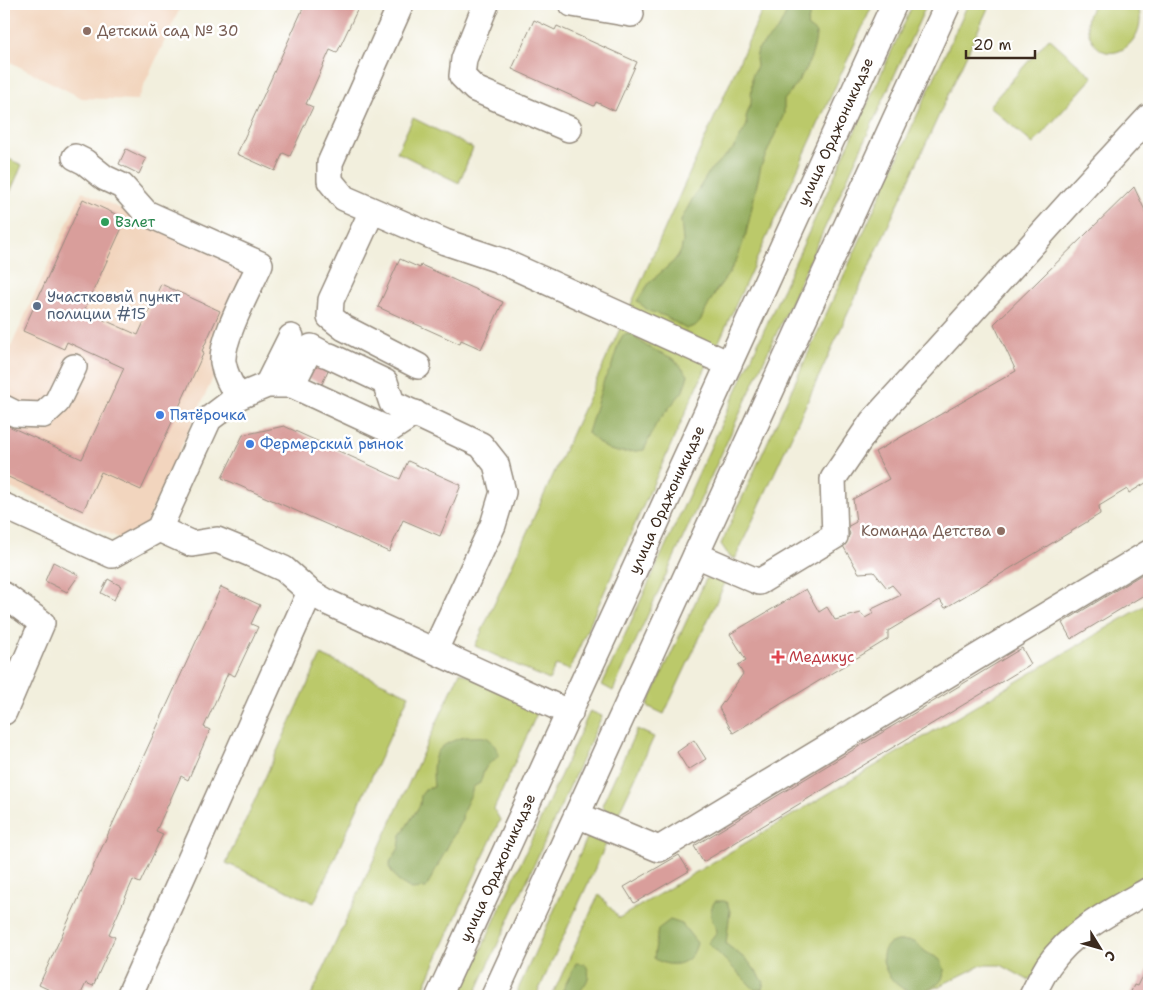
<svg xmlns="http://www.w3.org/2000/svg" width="1153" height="1000" font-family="'Shantell Sans',sans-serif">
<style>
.built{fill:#f2d5be}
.green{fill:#bbc96b;stroke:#7b7a44}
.forest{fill:#94ad5f;stroke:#686c3e}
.building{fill:#d99e9b}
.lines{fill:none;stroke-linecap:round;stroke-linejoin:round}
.minor-casing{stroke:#968c7e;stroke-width:28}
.minor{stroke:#fff;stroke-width:25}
.education-dot{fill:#8d6e63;stroke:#fff;stroke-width:2}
.leisure-dot{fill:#2e9e5b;stroke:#fff;stroke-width:2}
.service-dot{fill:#5c6f8a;stroke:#fff;stroke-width:2}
.shop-dot{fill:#3f7fe0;stroke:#fff;stroke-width:2}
.health-dot{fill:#e0444e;stroke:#fff;stroke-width:2}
.labels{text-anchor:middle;stroke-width:5;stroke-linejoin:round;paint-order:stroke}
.education-label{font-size:15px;fill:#785e54;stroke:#fff;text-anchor:start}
.street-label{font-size:15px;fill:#3b2a1e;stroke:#fff}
.leisure-label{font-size:15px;fill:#27864d;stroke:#fff;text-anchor:start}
.service-label{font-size:15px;fill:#4e5e75;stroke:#fff;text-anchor:start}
.shop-label{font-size:15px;fill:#366cbe;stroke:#fff;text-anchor:start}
.health-label{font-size:15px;fill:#be3a42;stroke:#fff;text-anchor:start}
</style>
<rect width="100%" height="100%" fill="#fff"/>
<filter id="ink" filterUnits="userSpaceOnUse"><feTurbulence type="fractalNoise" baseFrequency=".02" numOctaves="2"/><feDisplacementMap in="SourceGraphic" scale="10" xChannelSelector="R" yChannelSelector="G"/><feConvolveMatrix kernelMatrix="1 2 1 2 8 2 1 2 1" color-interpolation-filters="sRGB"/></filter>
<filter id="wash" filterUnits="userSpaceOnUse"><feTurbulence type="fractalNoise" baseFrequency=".0096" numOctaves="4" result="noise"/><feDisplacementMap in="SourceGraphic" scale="20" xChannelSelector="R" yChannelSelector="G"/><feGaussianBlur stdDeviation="1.12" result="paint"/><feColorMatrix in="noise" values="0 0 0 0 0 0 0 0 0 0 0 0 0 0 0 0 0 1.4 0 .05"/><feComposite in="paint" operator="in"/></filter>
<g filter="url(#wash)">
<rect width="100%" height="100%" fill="#f2efdd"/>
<!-- built -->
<path class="built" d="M 4,4 L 182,4 L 137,100 L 82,98 L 4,59 Z
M 82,191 L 261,273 L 136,546 L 4,485 L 4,362 Z"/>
<!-- green -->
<path class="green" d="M 765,4 L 873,4 L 717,346 L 629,309 Z
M 913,4 L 927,4 L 613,691 L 602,685 Z
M 968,4 L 990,4 L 735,559 L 729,556 L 721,544 Z
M 1095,4 L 1137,4 C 1153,40 1104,76 1089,33 C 1085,22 1088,12 1095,4 Z
M 1049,38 L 1093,77 L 1033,144 L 989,106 Z
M 413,118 L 473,148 L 459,183 L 397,152 Z
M 4,157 L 22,165 L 4,206 Z
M 623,322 L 708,363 L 569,670 L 556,665 L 549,680 L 475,646 Z
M 719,576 L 727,579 L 664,714 L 647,706 L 706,579 Z
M 1149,603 L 1149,881 L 1028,980 L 1001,965 L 982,965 L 919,996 L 552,996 L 599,894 L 619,918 Z
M 321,655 L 409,695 L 314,903 L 226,863 Z
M 460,672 L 539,709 L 494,809 L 500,820 L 420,996 L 311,996 Z
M 590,711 L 602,716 L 474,996 L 460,996 Z
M 637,729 L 654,737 L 616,819 L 609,816 L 602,805 Z
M 600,837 L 608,840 L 536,996 L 515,996 L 587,838 Z"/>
<!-- forest -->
<path class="forest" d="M 788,4 L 822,4 L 819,9 L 810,14 L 807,26 L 816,33 C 815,58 800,81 784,100 L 784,114 L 761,166 L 746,234 L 738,257 L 729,273 L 716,291 L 700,321 L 695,326 L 686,329 L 665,316 L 649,311 L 637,301 L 650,282 L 674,261 L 681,251 L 683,241 L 681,220 L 693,198 L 711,169 L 733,149 L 747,125 L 746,117 L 751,103 L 752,76 L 757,66 L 756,59 L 758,49 L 778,30 L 787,12 Z
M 631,334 L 646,346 L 674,359 L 688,375 L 683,391 L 656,424 L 644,450 C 614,454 610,454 588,433 L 604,380 L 611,368 L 619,342 L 623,335 Z
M 465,737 C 487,737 489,733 499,754 C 494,762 492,760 487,766 C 483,771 482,777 480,783 L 473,787 C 471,799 462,807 462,819 L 426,888 L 411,889 L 398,881 L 389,867 L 390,862 L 399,848 L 401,835 L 420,805 L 421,795 L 426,789 L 434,787 C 431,756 434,745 465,737 Z
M 715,901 L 724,901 L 727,903 L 730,911 L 726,944 L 748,961 L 764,982 L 762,989 L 755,990 L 708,943 L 716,933 C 715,918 705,918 715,901 Z
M 670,920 L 682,924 L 697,943 C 696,947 694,952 692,955 C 682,968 665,966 654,958 L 658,929 Z
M 898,941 C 903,941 909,941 914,942 C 918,944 922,949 926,952 C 930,955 935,956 939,959 C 942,962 943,966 944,969 C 945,983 933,988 922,991 C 892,999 865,946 898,941 Z
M 576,963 L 585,964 C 594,977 584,986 576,996 L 560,996 Z"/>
<g id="blocks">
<!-- building -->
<path class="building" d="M 305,4 L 360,4 L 337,53 L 330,50 L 306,104 L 313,107 L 290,156 L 283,153 L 275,171 L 237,154 Z
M 534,20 L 555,30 L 557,26 L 637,62 L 615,111 L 596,102 L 594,106 L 512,69 Z
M 126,149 L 146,159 L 139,174 L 119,164 Z
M 1134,187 L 1149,219 L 1149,481 L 1129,493 L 1127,489 L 1099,506 L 1100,514 L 945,608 L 940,600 L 888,631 L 888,639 L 733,733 L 719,708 L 743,674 L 738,665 L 746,660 L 730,634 L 806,589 L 819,612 L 827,607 L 835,620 L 861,613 L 865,618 L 874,613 L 872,609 L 901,595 L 892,585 L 887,588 L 874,572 L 859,573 L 843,546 L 850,534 L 847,527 L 856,522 L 853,499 L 889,479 L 875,452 L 1016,371 L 994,324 Z
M 83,199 L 126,219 L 84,311 L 138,335 L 161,284 L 220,311 L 202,351 L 204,352 L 141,490 L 101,472 L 83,511 L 4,475 L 4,424 L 82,459 L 124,368 L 67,342 L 64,349 L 23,331 Z
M 400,259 L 420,268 L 421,265 L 503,302 L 481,349 L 461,340 L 460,344 L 378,307 Z
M 313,361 L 329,368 L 322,384 L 305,377 Z
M 284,426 L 400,479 L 408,461 L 461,485 L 440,536 L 403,520 L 389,552 L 222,478 L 243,435 Z
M 53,562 L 79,575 L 67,592 L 45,581 Z
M 1149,570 L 1149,592 L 1071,639 L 1062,623 Z
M 108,579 L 121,586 L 114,600 L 101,593 Z
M 221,587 L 260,605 L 251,624 L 258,627 L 235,676 L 228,673 L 204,727 L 210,730 L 188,780 L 181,776 L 156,831 L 163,834 L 140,883 L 133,880 L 109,934 L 115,937 L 93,986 L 86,983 L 80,996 L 62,996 L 39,985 Z
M 1022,648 L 1031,664 L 703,862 L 694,846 Z
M 694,740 L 706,759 L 688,770 L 677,752 Z
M 679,855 L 689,871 L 634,903 L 624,887 Z
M 1149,967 L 1149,996 L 1129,996 L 1134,985 L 1137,986 L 1142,976 L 1144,978 Z"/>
</g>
</g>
<g filter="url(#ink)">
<use href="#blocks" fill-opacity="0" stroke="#968c7e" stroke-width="1"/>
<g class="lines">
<!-- minor casing -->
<g class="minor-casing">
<g id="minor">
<path d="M 401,4 L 330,163 L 330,181 L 344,198 L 445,242 L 499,260 L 729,364"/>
<path d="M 486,4 L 464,59 L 462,76 L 475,89 L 569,129"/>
<path d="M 572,4 L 631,14"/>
<path d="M 75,157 L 85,162 L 105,178 L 122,186 L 146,213 L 260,264 C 250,287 221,339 223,362 C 225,375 231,385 238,397"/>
<path d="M 372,211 L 331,300 L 330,317 L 344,328 L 418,366"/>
<path d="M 330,356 L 385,382 L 392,403 L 481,445 L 496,464 L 503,492 L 493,525 L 435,650"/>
<path d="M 267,385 L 291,337"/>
<path d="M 292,385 L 311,347 L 324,354"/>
<path d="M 4,408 L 16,414 L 43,415 L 57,402 L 74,367"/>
<path d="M 4,506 L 112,555 L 159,529 L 209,419 L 238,397 L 267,385 L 292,385 L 389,430 L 415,413"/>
<path d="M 159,529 L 192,544 L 217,540 L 251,554 L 284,569 L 310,592 L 329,603 L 570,713"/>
<path d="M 696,555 L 759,582 L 835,536 L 833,479 L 872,422 L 1076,196 L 1149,117"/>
<path d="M 4,595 L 42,623 L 4,712"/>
<path d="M 577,815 L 659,849 L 1149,553"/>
<path d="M 129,996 L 310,592"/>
<path id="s1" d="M 439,996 L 894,4"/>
<path d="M 494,996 L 948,4"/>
<path d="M 1032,996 C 1037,986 1042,976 1048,966 C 1073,930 1112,911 1149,890"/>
</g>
</g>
<!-- minor -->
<use href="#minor" class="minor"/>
</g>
</g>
<!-- markers -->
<g class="education-dot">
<circle cx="87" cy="31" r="5"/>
<circle cx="1001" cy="531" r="5"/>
</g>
<circle class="leisure-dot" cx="105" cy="222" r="5"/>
<circle class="service-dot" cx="37" cy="306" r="5"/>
<g class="shop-dot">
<circle cx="160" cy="415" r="5"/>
<circle cx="250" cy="444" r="5"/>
</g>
<path class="health-dot" d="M775.5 649.5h5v5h5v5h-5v5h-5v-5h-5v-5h5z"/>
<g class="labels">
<!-- education labels -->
<g class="education-label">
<text x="97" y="36">Детский сад № 30</text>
<text x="991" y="536" text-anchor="end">Команда Детства</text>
</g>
<!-- street labels -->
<g class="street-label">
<text dy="5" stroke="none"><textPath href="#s1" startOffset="951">улица Орджоникидзе</textPath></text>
<text dy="5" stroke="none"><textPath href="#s1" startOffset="546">улица Орджоникидзе</textPath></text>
<text dy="5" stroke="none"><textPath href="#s1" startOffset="141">улица Орджоникидзе</textPath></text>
</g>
<!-- leisure labels -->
<g class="leisure-label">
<text x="115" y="227">Взлет</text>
</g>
<!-- service labels -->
<g class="service-label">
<text x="47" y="302">Участковый пункт<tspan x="47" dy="17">полиции #15</tspan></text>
</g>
<!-- shop labels -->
<g class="shop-label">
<text x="170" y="420">Пятёрочка</text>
<text x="260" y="449">Фермерский рынок</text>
</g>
<!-- health labels -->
<g class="health-label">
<text x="789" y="662">Медикус</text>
</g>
</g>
<!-- margin -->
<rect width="1153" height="1000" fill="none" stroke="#fff" stroke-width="20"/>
<!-- north arrow -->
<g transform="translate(1100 948) rotate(127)" stroke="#ffffff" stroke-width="4" paint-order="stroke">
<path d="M0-4L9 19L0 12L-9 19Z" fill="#3b2a1e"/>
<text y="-8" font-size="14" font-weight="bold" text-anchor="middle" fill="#3b2a1e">С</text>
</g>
<!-- scale -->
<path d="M966 50v8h69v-8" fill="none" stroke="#3b2a1e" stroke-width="2.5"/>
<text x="973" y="50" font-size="15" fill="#3b2a1e" stroke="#ffffff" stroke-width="4" paint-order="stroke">20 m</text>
</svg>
